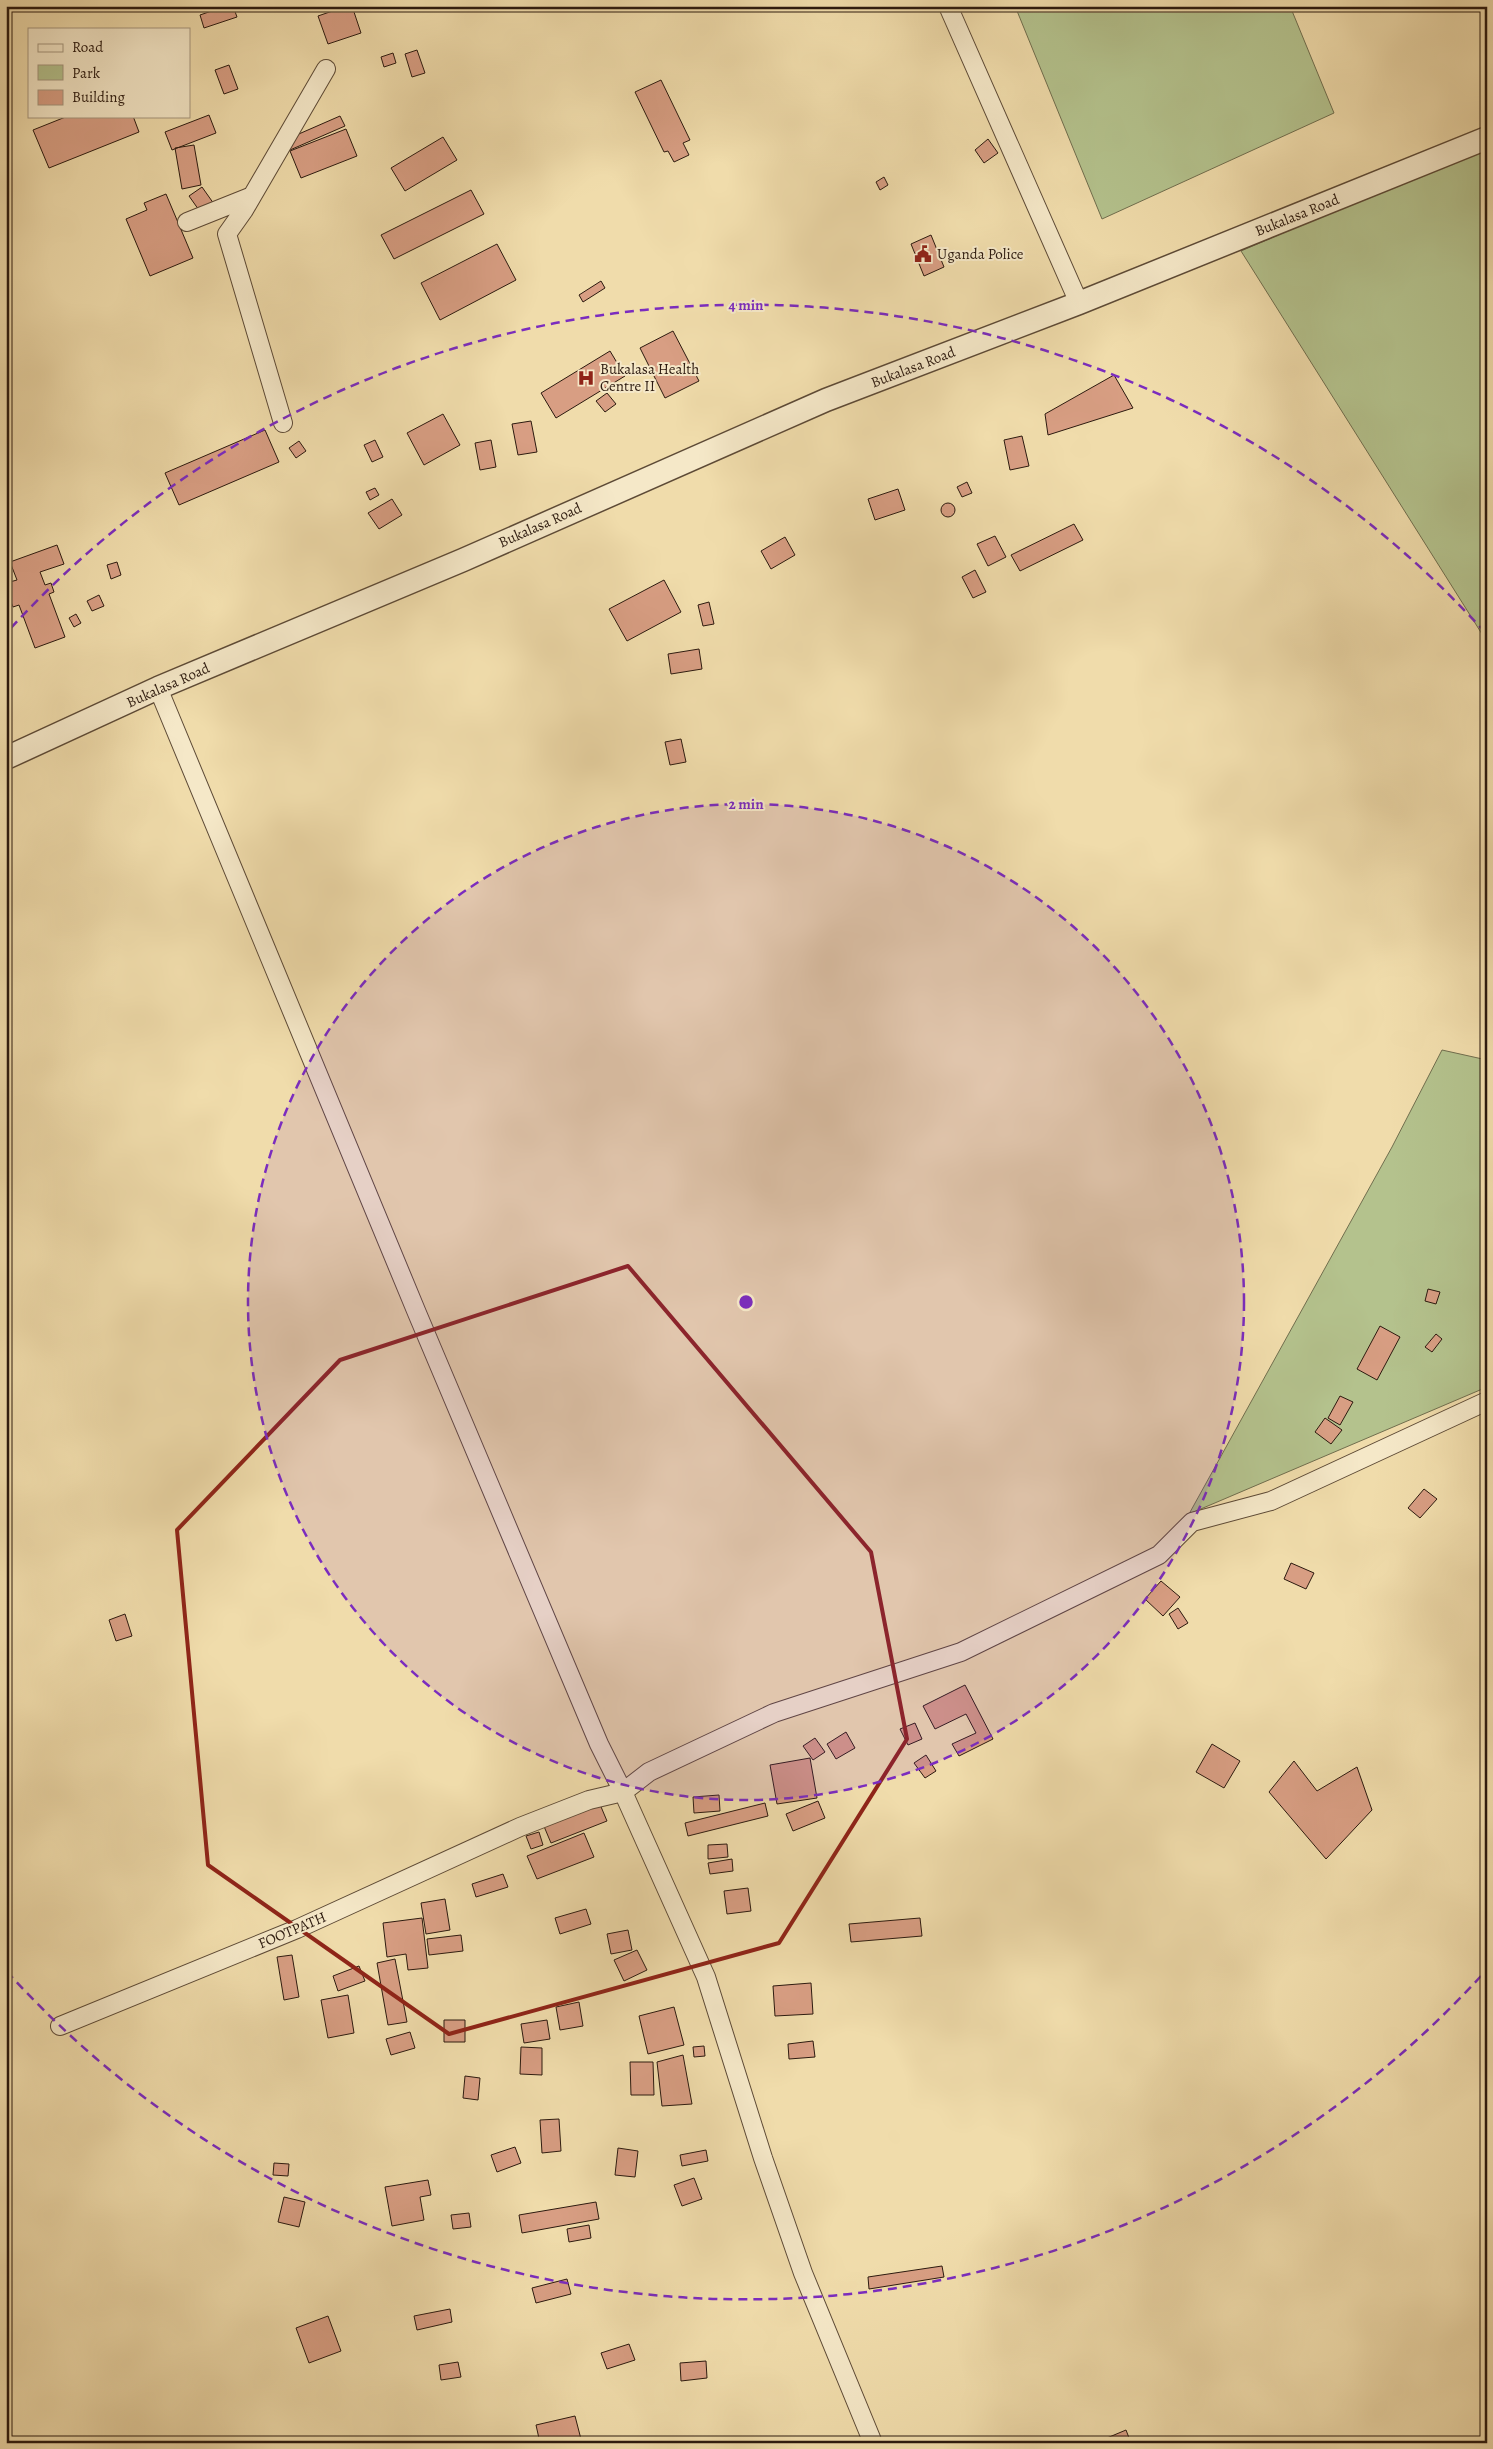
<svg xmlns="http://www.w3.org/2000/svg" width="1493" height="2449" font-family="Alegreya,serif">
<style>
.green{fill:#b4c28d;stroke:#706e4e}
.building{fill:#d89e83;stroke:#2c1a0f}
.lines{fill:none;stroke-linecap:round;stroke-linejoin:round}
.minor-casing{stroke:#5d4a36;stroke-width:20}
.tertiary-casing{stroke:#5d4a36;stroke-width:25}
.minor{stroke:#f5e8c8;stroke-width:18}
.tertiary{stroke:#f5e8c8;stroke-width:22}
.marked{fill:none;stroke:#8f2418;stroke-width:4;stroke-linejoin:round}
.ring{fill:none;stroke:#7b2cbf;stroke-width:2.5;stroke-dasharray:9 6}
.labels{text-anchor:middle;stroke-width:4;stroke-linejoin:round;paint-order:stroke}
.street-label{font-size:15px;fill:#2c1a0f;stroke:#f5e8c8}
.poi-label{font-size:15px;fill:#2c1a0f;stroke:#f5e8c8;text-anchor:start}
.centre{fill:#7b2cbf;stroke:#f5e8c8;stroke-width:2.5}
.ring-label{font-size:15px;text-anchor:middle;font-weight:bold;fill:#7b2cbf;stroke:#f5e8c8;stroke-width:4;stroke-linejoin:round;paint-order:stroke}
</style>
<rect width="100%" height="100%" fill="#f0dcab"/>
<filter id="stains"><feTurbulence type="fractalNoise" baseFrequency=".004" numOctaves="4"/><feColorMatrix values="0 0 0 0 .2 0 0 0 0 .09 0 0 0 0 .02 0 0 0 .5 -.17"/></filter>
<radialGradient id="worn" r=".72"><stop offset=".6" stop-color="#630" stop-opacity="0"/><stop offset="1" stop-color="#630" stop-opacity=".3"/></radialGradient>
<!-- green -->
<path class="green" d="M 1015,6 L 1290,6 L 1334,113 L 1102,219 Z
M 1487,145 L 1487,642 L 1241,251 Z
M 1442,1050 L 1487,1060 L 1487,1387 L 1189,1514 L 1392,1147 Z"/>
<!-- building -->
<path class="building" d="M 226,6 L 233,6 L 237,17 L 204,28 L 200,15 Z
M 249,6 L 260,6 L 251,11 Z
M 347,6 L 352,6 L 361,33 L 328,44 L 318,16 Z
M 417,50 L 425,73 L 412,77 L 405,54 Z
M 393,53 L 396,63 L 384,67 L 381,57 Z
M 229,65 L 238,89 L 224,94 L 215,70 Z
M 661,80 L 690,140 L 683,143 L 689,155 L 674,162 L 668,151 L 664,152 L 635,92 Z
M 209,115 L 216,133 L 172,150 L 165,132 Z
M 68,116 L 133,116 L 139,132 L 49,168 L 33,130 Z
M 340,116 L 345,126 L 290,150 L 285,140 Z
M 346,129 L 357,156 L 301,178 L 290,151 Z
M 443,137 L 457,160 L 405,191 L 391,168 Z
M 988,139 L 998,153 L 984,163 L 975,150 Z
M 194,145 L 201,185 L 182,189 L 175,148 Z
M 884,177 L 888,185 L 880,190 L 876,182 Z
M 202,187 L 214,204 L 201,213 L 189,196 Z
M 471,190 L 484,214 L 394,259 L 381,235 Z
M 166,194 L 193,258 L 150,276 L 126,219 L 147,210 L 144,203 Z
M 931,235 L 944,267 L 924,276 L 911,244 Z
M 497,244 L 516,280 L 440,320 L 421,283 Z
M 601,281 L 605,288 L 583,302 L 579,295 Z
M 673,331 L 699,381 L 665,398 L 640,348 Z
M 610,351 L 625,376 L 556,418 L 541,393 Z
M 1114,375 L 1133,408 L 1048,435 L 1045,414 Z
M 607,393 L 616,404 L 605,412 L 596,401 Z
M 443,414 L 460,445 L 424,465 L 407,433 Z
M 531,421 L 537,452 L 518,455 L 512,424 Z
M 265,430 L 279,462 L 179,505 L 165,473 Z
M 1022,436 L 1029,466 L 1010,470 L 1004,440 Z
M 375,440 L 383,457 L 372,462 L 364,445 Z
M 491,440 L 496,467 L 480,470 L 475,443 Z
M 299,441 L 306,451 L 296,458 L 289,448 Z
M 967,482 L 972,493 L 962,497 L 957,487 Z
M 375,488 L 379,495 L 370,500 L 366,492 Z
M 898,489 L 905,510 L 875,520 L 868,499 Z
M 392,499 L 402,515 L 379,529 L 368,513 Z
M941 510a7 7 0 1 1 14 0a7 7 0 1 1-14 0Z
M 1074,524 L 1083,540 L 1020,571 L 1011,555 Z
M 995,536 L 1006,557 L 988,566 L 977,544 Z
M 785,537 L 795,555 L 771,569 L 761,551 Z
M 57,545 L 64,564 L 40,572 L 45,585 L 51,583 L 54,592 L 49,594 L 65,637 L 35,648 L 19,605 L 13,607 L 6,589 L 6,583 L 17,580 L 10,562 Z
M 117,562 L 121,575 L 111,579 L 107,565 Z
M 975,570 L 986,592 L 973,598 L 962,577 Z
M 664,580 L 681,612 L 627,641 L 609,609 Z
M 99,595 L 104,606 L 92,611 L 87,601 Z
M 709,602 L 714,624 L 703,626 L 698,605 Z
M 76,614 L 81,623 L 74,627 L 69,618 Z
M 699,649 L 702,669 L 671,674 L 668,654 Z
M 681,739 L 686,762 L 670,765 L 665,742 Z
M 1428,1289 L 1440,1292 L 1436,1304 L 1425,1301 Z
M 1380,1326 L 1400,1337 L 1377,1380 L 1357,1369 Z
M 1436,1334 L 1442,1339 L 1432,1352 L 1425,1347 Z
M 1340,1396 L 1353,1402 L 1340,1425 L 1328,1418 Z
M 1325,1418 L 1342,1430 L 1331,1444 L 1315,1432 Z
M 1424,1489 L 1437,1499 L 1420,1518 L 1408,1508 Z
M 1291,1563 L 1314,1573 L 1306,1589 L 1284,1579 Z
M 1161,1581 L 1180,1597 L 1163,1616 L 1145,1599 Z
M 1178,1608 L 1188,1623 L 1178,1629 L 1169,1614 Z
M 125,1614 L 132,1636 L 116,1641 L 109,1620 Z
M 965,1685 L 993,1739 L 959,1756 L 952,1744 L 976,1733 L 966,1714 L 935,1729 L 923,1706 Z
M 915,1723 L 922,1739 L 908,1745 L 900,1729 Z
M 846,1732 L 855,1748 L 836,1759 L 827,1744 Z
M 815,1738 L 825,1752 L 813,1760 L 803,1746 Z
M 1212,1744 L 1240,1761 L 1224,1788 L 1196,1772 Z
M 926,1755 L 936,1771 L 925,1778 L 914,1763 Z
M 810,1758 L 817,1798 L 777,1804 L 770,1765 Z
M 1294,1761 L 1317,1791 L 1357,1767 L 1372,1810 L 1326,1859 L 1269,1792 Z
M 719,1795 L 720,1811 L 694,1813 L 693,1797 Z
M 818,1801 L 825,1818 L 793,1831 L 786,1814 Z
M 599,1802 L 607,1821 L 551,1843 L 543,1824 Z
M 765,1803 L 768,1816 L 688,1836 L 685,1823 Z
M 539,1832 L 543,1845 L 531,1849 L 526,1836 Z
M 584,1833 L 594,1857 L 537,1879 L 527,1856 Z
M 727,1844 L 728,1857 L 708,1859 L 708,1845 Z
M 732,1859 L 733,1871 L 710,1874 L 708,1863 Z
M 503,1874 L 508,1887 L 476,1897 L 472,1884 Z
M 748,1888 L 751,1911 L 727,1914 L 724,1891 Z
M 445,1899 L 450,1930 L 426,1934 L 421,1903 Z
M 586,1909 L 591,1924 L 560,1934 L 555,1918 Z
M 422,1918 L 428,1968 L 408,1970 L 406,1954 L 387,1957 L 383,1923 Z
M 920,1918 L 922,1936 L 851,1942 L 849,1924 Z
M 628,1930 L 632,1950 L 611,1954 L 607,1934 Z
M 461,1935 L 463,1951 L 429,1955 L 427,1939 Z
M 637,1950 L 647,1970 L 624,1981 L 614,1960 Z
M 292,1955 L 299,1997 L 284,2000 L 277,1957 Z
M 395,1959 L 407,2022 L 388,2025 L 377,1963 Z
M 359,1966 L 365,1981 L 338,1991 L 333,1976 Z
M 811,1983 L 813,2014 L 775,2016 L 773,1986 Z
M 348,1995 L 354,2033 L 328,2038 L 321,2000 Z
M 579,2002 L 583,2026 L 560,2030 L 556,2007 Z
M 674,2007 L 684,2045 L 648,2054 L 639,2016 Z
M 444,2020 L 465,2020 L 465,2042 L 444,2042 Z
M 547,2020 L 550,2039 L 524,2043 L 521,2024 Z
M 410,2032 L 415,2048 L 391,2055 L 386,2039 Z
M 813,2041 L 815,2057 L 789,2059 L 788,2044 Z
M 704,2046 L 705,2056 L 694,2057 L 693,2047 Z
M 521,2047 L 542,2048 L 542,2075 L 520,2074 Z
M 683,2055 L 692,2104 L 662,2106 L 657,2062 Z
M 630,2062 L 653,2062 L 654,2095 L 631,2095 Z
M 465,2076 L 480,2078 L 478,2100 L 463,2098 Z
M 559,2119 L 561,2151 L 542,2153 L 540,2120 Z
M 515,2147 L 521,2163 L 497,2172 L 491,2155 Z
M 618,2148 L 638,2151 L 635,2177 L 615,2175 Z
M 706,2150 L 708,2161 L 682,2166 L 680,2155 Z
M 274,2163 L 289,2164 L 288,2176 L 273,2175 Z
M 694,2178 L 702,2199 L 682,2206 L 674,2185 Z
M 428,2180 L 431,2195 L 420,2197 L 424,2220 L 392,2226 L 385,2187 Z
M 284,2197 L 305,2202 L 299,2227 L 278,2222 Z
M 596,2202 L 599,2219 L 522,2233 L 519,2215 Z
M 469,2213 L 471,2227 L 453,2229 L 451,2215 Z
M 589,2225 L 591,2238 L 569,2242 L 567,2229 Z
M 942,2266 L 944,2277 L 869,2289 L 868,2277 Z
M 567,2279 L 571,2294 L 536,2303 L 532,2288 Z
M 450,2309 L 452,2322 L 417,2330 L 414,2316 Z
M 328,2316 L 341,2351 L 309,2363 L 296,2328 Z
M 629,2344 L 635,2360 L 607,2369 L 601,2353 Z
M 706,2361 L 707,2378 L 681,2381 L 680,2363 Z
M 458,2362 L 461,2377 L 441,2380 L 439,2365 Z
M 575,2416 L 582,2443 L 540,2443 L 536,2425 Z
M 1126,2430 L 1131,2443 L 1095,2443 Z
M 448,2438 L 449,2443 L 417,2443 L 417,2442 Z"/>
<g class="lines">
<!-- minor casing -->
<g class="minor-casing">
<path id="minor" d="M 948,6 L 1079,303
M 187,222 L 252,196
M 283,423 L 227,234 L 244,210 L 326,69
M 158,688 L 417,1313 L 599,1744 L 623,1792 L 706,1977 L 763,2158 L 803,2273 L 873,2443
M 60,2026 L 297,1929 L 520,1827 L 589,1800 L 623,1792 L 649,1772 L 774,1713 L 961,1652 L 1159,1555 L 1192,1522 L 1271,1501 L 1487,1401"/>
</g>
<!-- tertiary casing -->
<g class="tertiary-casing">
<path id="tertiary" d="M 6,758 L 158,688 L 463,560 L 826,400 L 1079,303 L 1487,138"/>
</g>
<!-- minor -->
<use href="#minor" class="minor"/>
<!-- tertiary -->
<use href="#tertiary" class="tertiary"/>
</g>
<!-- marked area -->
<path class="marked" d="M 628,1266 L 871,1552 L 907,1739 L 779,1943 L 449,2034 L 208,1865 L 177,1530 L 340,1360 Z"/>
<!-- distance rings -->
<circle cx="746" cy="1302" r="498" fill="#7b2cbf" fill-opacity=".12"/>
<g class="ring">
<circle cx="746" cy="1302" r="498"/>
<path d="M1481 1976A997 997 0 0 1 11 1976M11 628A997 997 0 0 1 1481 628"/>
</g>
<!-- icons -->
<defs>
<g id="civic-bare" transform="scale(1.35)"><path d="M-.6-6.5H3V-4.5H.6V-3L4-1V1h2V6H-6V1h2V-1L-.6-3ZM-1.2 2.5V6h2.4V2.5Z" fill="#8f2418" stroke="#f5e8c8" stroke-width="2.5" paint-order="stroke"/></g>
<g id="hospital-bare" transform="scale(1.35)"><path d="M-5-5h3v3.5h4V-5h3V5h-3V1.5h-4V5h-3Z" fill="#8f2418" stroke="#f5e8c8" stroke-width="2.5" paint-order="stroke"/></g>
</defs>
<g fill-rule="evenodd">
<use href="#civic-bare" x="923" y="254"/>
<use href="#hospital-bare" x="586" y="378"/>
</g>
<g class="labels">
<!-- street labels -->
<g class="street-label">
<text transform="translate(1297 215) rotate(-22)" y="5">Bukalasa Road</text>
<text transform="translate(913 367) rotate(-21)" y="5">Bukalasa Road</text>
<text transform="translate(540 525) rotate(-24)" y="5">Bukalasa Road</text>
<text transform="translate(168 685) rotate(-24)" y="5">Bukalasa Road</text>
<text transform="translate(292 1930) rotate(-23)" y="5">FOOTPATH</text>
</g>
<!-- poi labels -->
<g class="poi-label">
<text x="937" y="259">Uganda Police</text>
<text x="600" y="374">Bukalasa Health<tspan x="600" dy="17">Centre II</tspan></text>
</g>
</g>
<circle cx="746" cy="1302" r="8" class="centre"/>
<g class="ring-label">
<text x="746" y="310">4 min</text>
<text x="746" y="809">2 min</text>
</g>
<!-- margin -->
<rect width="1493" height="2449" fill="none" stroke="#f0dcab" stroke-width="25"/>
<rect x="8" y="8" width="1478" height="2434" fill="none" stroke="#2c1a0f" stroke-width="2.5"/>
<rect x="12" y="12" width="1468" height="2424" fill="none" stroke="#2c1a0f"/>
<!-- legend -->
<rect x="28" y="28" width="162" height="90" fill="#f5e8c8" stroke="#a5967e"/>
<rect x="38" y="44" width="25" height="8" fill="#f5e8c8" stroke="#a5967e"/>
<text x="72" y="52" font-size="15" fill="#2c1a0f">Road</text>
<rect x="38" y="65" width="25" height="15" fill="#b4c28d" stroke="#a5967e"/>
<text x="72" y="78" font-size="15" fill="#2c1a0f">Park</text>
<rect x="38" y="90" width="25" height="15" fill="#d89e83" stroke="#a5967e"/>
<text x="72" y="102" font-size="15" fill="#2c1a0f">Building</text>
<rect width="100%" height="100%" filter="url(#stains)"/>
<rect width="100%" height="100%" fill="url(#worn)"/>
</svg>
